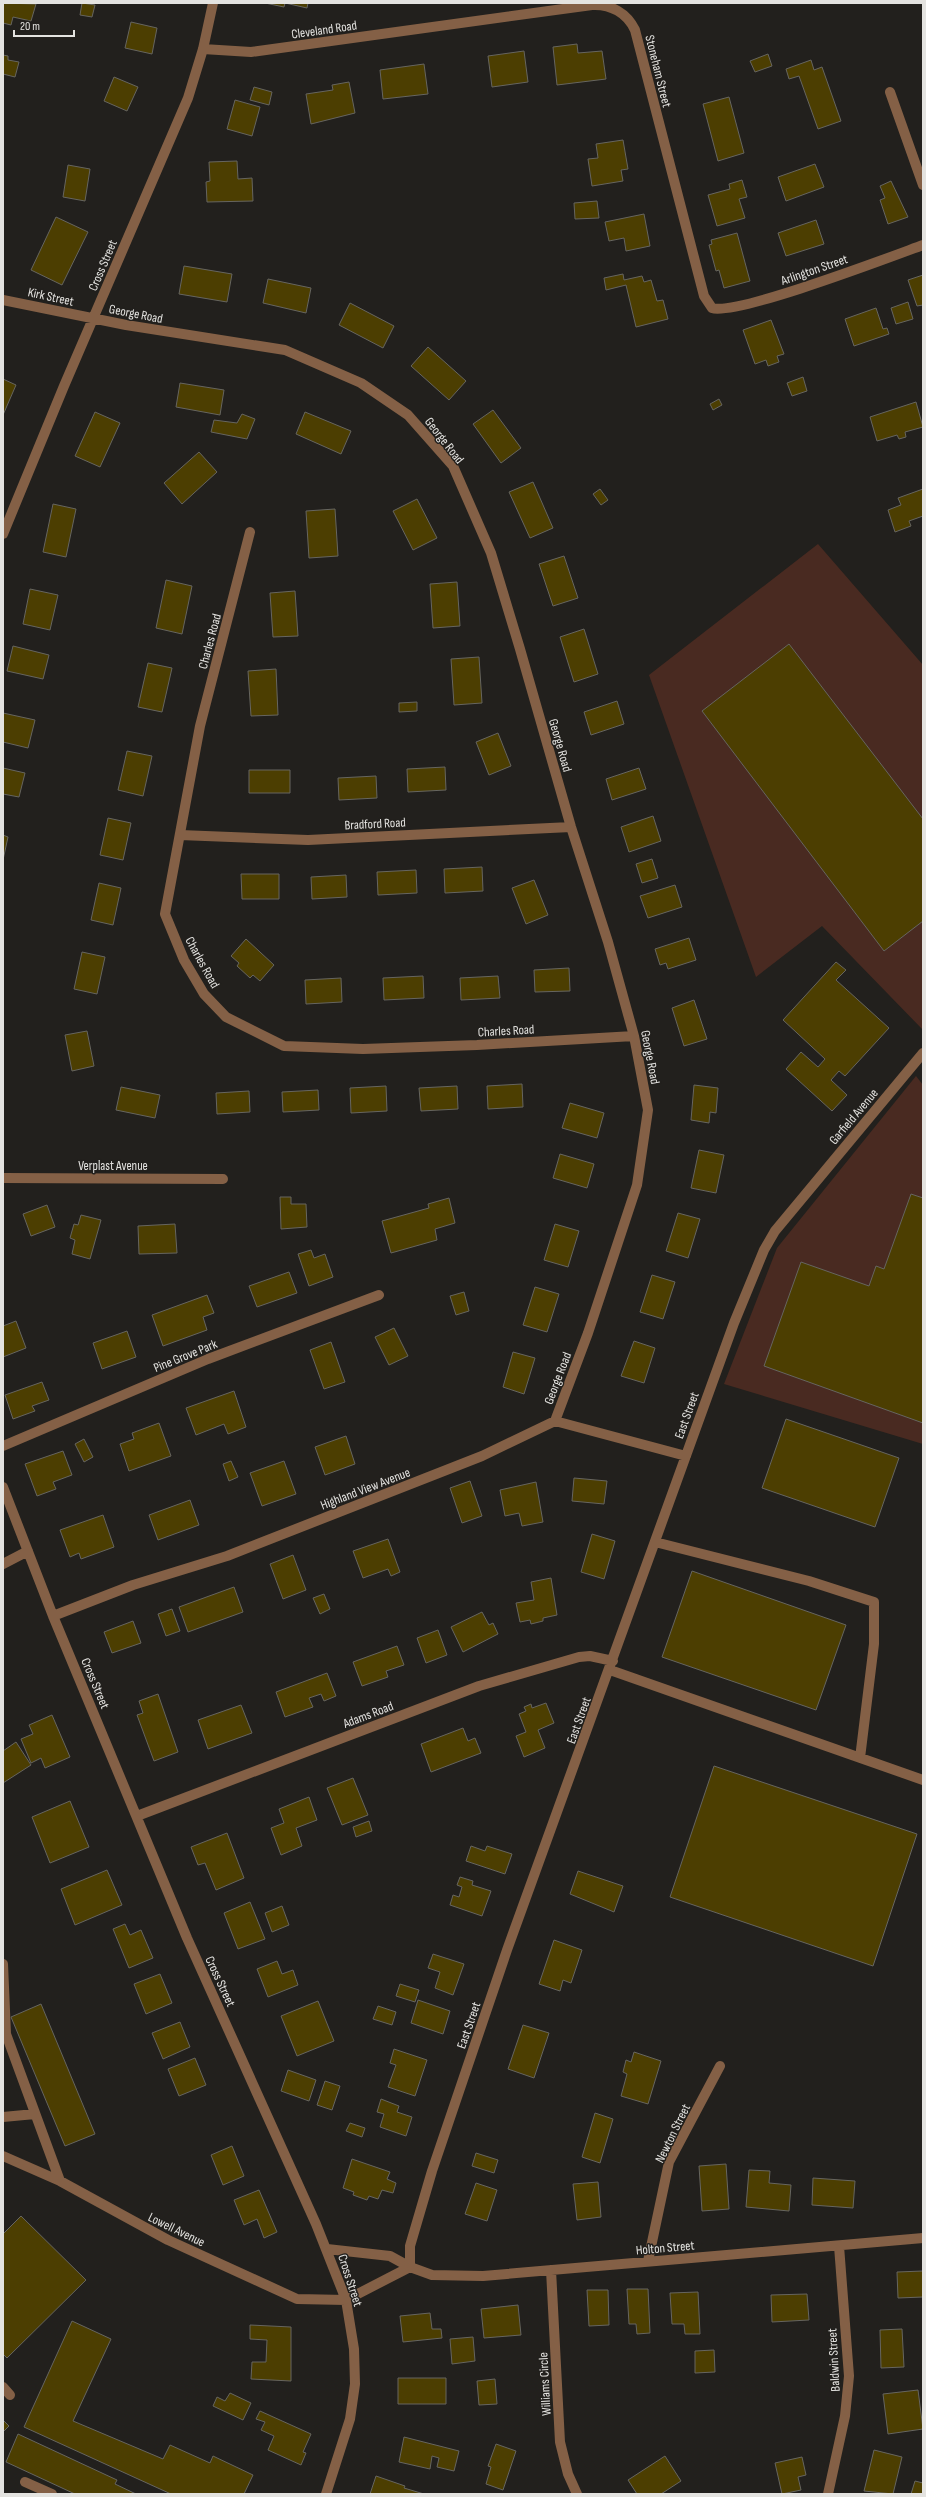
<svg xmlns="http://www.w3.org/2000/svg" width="926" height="2497" font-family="'Sofia Sans Condensed',sans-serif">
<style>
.green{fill:#492a21}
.building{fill:#4c3e01;stroke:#666560}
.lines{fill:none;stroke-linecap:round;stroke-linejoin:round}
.minor{stroke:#846046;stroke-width:10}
.labels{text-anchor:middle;stroke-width:3;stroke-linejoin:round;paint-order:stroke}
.street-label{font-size:13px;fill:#e4e3e0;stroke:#22201d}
</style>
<rect width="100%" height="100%" fill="#22201d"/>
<!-- green -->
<path class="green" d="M 818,544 L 923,665 L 923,1030 L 822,926 L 756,977 L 649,675 Z
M 916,1076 L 923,1085 L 923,1444 L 724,1384 L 777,1248 Z"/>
<!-- building -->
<path class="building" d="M 3,3 L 36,4 L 31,21 L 13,17 L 11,25 L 3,23 Z
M 82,3 L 95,5 L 92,17 L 80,15 Z
M 265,3 L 308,3 L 307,8 L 285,3 L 284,7 Z
M 131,22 L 157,28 L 152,54 L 125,48 Z
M 577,44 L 578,53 L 602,51 L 606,79 L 557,85 L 553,47 Z
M 524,51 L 528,82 L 492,87 L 488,56 Z
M 768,54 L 772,66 L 755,72 L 750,61 Z
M 3,55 L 8,56 L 8,60 L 19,62 L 15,77 L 3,74 Z
M 811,60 L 814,70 L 822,67 L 841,121 L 818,129 L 799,76 L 789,79 L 786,69 Z
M 424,64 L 428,94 L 383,99 L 380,70 Z
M 114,77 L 138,87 L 127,111 L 104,101 Z
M 349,82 L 355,113 L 311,124 L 306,94 L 333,90 L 332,85 Z
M 254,87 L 272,92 L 269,105 L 250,100 Z
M 729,97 L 744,153 L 718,161 L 703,104 Z
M 235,100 L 260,107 L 252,136 L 227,129 Z
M 623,140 L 628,169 L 621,170 L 623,181 L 592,186 L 588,159 L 598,158 L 596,144 Z
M 237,161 L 238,179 L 252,178 L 253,201 L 207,202 L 206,182 L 210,181 L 209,162 Z
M 815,164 L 824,187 L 786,201 L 778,177 Z
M 68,165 L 90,169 L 85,201 L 63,197 Z
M 742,180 L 747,197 L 739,199 L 745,218 L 717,226 L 708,195 L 730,189 L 729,184 Z
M 891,181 L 908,217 L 888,224 L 880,200 L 885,198 L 880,186 Z
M 597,201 L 599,218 L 575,219 L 574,203 Z
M 644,214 L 650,246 L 626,251 L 624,238 L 609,241 L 605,222 Z
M 56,217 L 88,232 L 62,285 L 31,270 Z
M 816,220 L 824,244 L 786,256 L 778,233 Z
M 737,233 L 750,281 L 724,288 L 719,270 L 716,271 L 709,245 L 712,244 L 711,240 Z
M 184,266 L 232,274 L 227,302 L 179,294 Z
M 623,274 L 624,280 L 642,276 L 644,282 L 651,280 L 657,301 L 663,300 L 668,319 L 636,327 L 626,285 L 606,290 L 604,278 Z
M 923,275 L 923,305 L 917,306 L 908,280 Z
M 268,279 L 311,288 L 306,313 L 263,303 Z
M 908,302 L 913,319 L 896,324 L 891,308 Z
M 350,303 L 394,326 L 383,348 L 339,325 Z
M 876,308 L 883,329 L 887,328 L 889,334 L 854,346 L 845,319 Z
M 771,320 L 784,354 L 777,356 L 779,362 L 768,366 L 766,360 L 755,364 L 743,330 Z
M 428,347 L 466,381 L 449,400 L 411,366 Z
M 803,377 L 807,391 L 792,396 L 787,383 Z
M 3,379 L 16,385 L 3,415 Z
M 180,383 L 224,390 L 220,415 L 176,407 Z
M 719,399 L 722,405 L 713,410 L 710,404 Z
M 916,402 L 923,427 L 905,432 L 906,437 L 899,439 L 897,435 L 877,441 L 870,417 Z
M 493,410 L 521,448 L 501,463 L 473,424 Z
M 95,412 L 120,423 L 100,467 L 75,456 Z
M 305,412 L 351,431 L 341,454 L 296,434 Z
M 242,414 L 255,419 L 247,439 L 211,432 L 214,420 L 237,423 Z
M 199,452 L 217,472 L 182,504 L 164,483 Z
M 533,482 L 553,528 L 530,538 L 509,492 Z
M 600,489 L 608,500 L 601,505 L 593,494 Z
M 923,489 L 923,516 L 909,521 L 911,526 L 895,532 L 888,510 L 901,505 L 898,498 Z
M 417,499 L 437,538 L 413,550 L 393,511 Z
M 53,504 L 76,509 L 66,557 L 43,552 Z
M 335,509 L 338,556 L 309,558 L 306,511 Z
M 564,556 L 578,598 L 553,606 L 539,564 Z
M 166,580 L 192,586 L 182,634 L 156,628 Z
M 457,582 L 460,626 L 433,628 L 430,584 Z
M 30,589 L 58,595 L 50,630 L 23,624 Z
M 295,591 L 298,636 L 273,637 L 270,593 Z
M 584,629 L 598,674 L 574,682 L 560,637 Z
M 789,644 L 923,819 L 923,921 L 884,951 L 702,711 Z
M 13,646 L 49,655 L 43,679 L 7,671 Z
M 479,657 L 482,703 L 454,705 L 451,659 Z
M 148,663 L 172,668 L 162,712 L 138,707 Z
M 276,669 L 278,715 L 251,716 L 248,671 Z
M 617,701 L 624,724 L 591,735 L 584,712 Z
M 417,702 L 417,711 L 399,712 L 399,703 Z
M 3,713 L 35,720 L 28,748 L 3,742 Z
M 498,733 L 511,766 L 489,775 L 476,742 Z
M 127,751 L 152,756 L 143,796 L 118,790 Z
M 445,767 L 446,790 L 408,792 L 407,769 Z
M 3,768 L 25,773 L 19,797 L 3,794 Z
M 639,768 L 646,789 L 612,800 L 606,779 Z
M 249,770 L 290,770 L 290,793 L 249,793 Z
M 376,776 L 377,798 L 339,800 L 338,778 Z
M 653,816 L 661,841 L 629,852 L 621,827 Z
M 108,818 L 131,823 L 123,860 L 100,855 Z
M 3,835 L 8,837 L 3,860 Z
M 652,859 L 658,878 L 642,883 L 636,864 Z
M 482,867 L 483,891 L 445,893 L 444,869 Z
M 416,870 L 417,893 L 378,895 L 377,872 Z
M 241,874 L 279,874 L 279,899 L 242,899 Z
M 346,875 L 347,897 L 312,899 L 311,877 Z
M 534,880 L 548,915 L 526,924 L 512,888 Z
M 99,883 L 121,888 L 113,925 L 91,920 Z
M 675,885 L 682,907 L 648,918 L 640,896 Z
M 689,938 L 696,960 L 668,969 L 666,963 L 660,965 L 655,949 Z
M 246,939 L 274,965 L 260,981 L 253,975 L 250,978 L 237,966 L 239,963 L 231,956 Z
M 82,952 L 105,957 L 97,994 L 74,989 Z
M 836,962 L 846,970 L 836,980 L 889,1028 L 845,1076 L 839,1071 L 831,1080 L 847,1095 L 832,1111 L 786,1069 L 801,1052 L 818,1067 L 825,1059 L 783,1020 Z
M 569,968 L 570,991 L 535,992 L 534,970 Z
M 423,976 L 424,998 L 384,1000 L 383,978 Z
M 498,976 L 500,998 L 461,1000 L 460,978 Z
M 341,978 L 342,1002 L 306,1004 L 305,980 Z
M 694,1000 L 707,1039 L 684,1046 L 672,1008 Z
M 87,1031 L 94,1066 L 72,1071 L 65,1035 Z
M 522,1084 L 523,1107 L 488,1109 L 487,1086 Z
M 694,1085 L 718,1088 L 716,1113 L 710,1112 L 709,1123 L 691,1120 Z
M 386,1086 L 387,1111 L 351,1113 L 350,1088 Z
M 457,1086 L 458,1109 L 421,1111 L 419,1088 Z
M 121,1087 L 160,1095 L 155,1118 L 116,1110 Z
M 318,1090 L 319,1110 L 283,1112 L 282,1092 Z
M 249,1091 L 250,1112 L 217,1114 L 216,1093 Z
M 570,1103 L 604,1113 L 597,1138 L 562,1128 Z
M 699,1150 L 724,1155 L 716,1193 L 691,1188 Z
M 560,1154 L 594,1164 L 587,1188 L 553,1178 Z
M 911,1194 L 923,1198 L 923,1423 L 764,1366 L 801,1262 L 869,1286 L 876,1266 L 884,1269 Z
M 280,1197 L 291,1197 L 291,1204 L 306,1204 L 307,1227 L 281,1229 Z
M 449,1198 L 455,1223 L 435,1229 L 437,1240 L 391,1253 L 382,1221 L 429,1208 L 428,1204 Z
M 47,1205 L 55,1227 L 31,1236 L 23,1214 Z
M 678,1213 L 700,1219 L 688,1258 L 666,1251 Z
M 81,1215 L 101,1220 L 90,1259 L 72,1254 L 75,1240 L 70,1238 L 74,1224 L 78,1225 Z
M 175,1224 L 177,1253 L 139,1254 L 138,1226 Z
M 555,1224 L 579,1231 L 568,1267 L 544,1260 Z
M 311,1250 L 314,1258 L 325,1254 L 333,1277 L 309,1286 L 298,1254 Z
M 289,1272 L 297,1293 L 257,1307 L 249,1286 Z
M 652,1275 L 675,1282 L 663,1319 L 640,1312 Z
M 535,1287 L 559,1294 L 547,1332 L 523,1325 Z
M 464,1292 L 469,1311 L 456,1315 L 450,1296 Z
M 207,1295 L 214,1313 L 203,1317 L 207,1330 L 163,1346 L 152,1315 Z
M 16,1321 L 26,1348 L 3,1357 L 3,1326 Z
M 394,1328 L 408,1356 L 389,1365 L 375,1337 Z
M 127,1331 L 136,1357 L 102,1369 L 93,1343 Z
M 634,1341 L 655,1348 L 644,1383 L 621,1376 Z
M 331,1342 L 345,1382 L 324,1389 L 310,1350 Z
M 513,1352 L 535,1358 L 524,1394 L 503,1387 Z
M 42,1382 L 49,1400 L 32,1406 L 35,1411 L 13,1419 L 5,1395 Z
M 234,1391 L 246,1427 L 228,1434 L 224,1424 L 196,1435 L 186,1408 Z
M 786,1419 L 899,1458 L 875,1527 L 762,1488 Z
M 159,1423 L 171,1456 L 129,1471 L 120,1444 L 134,1439 L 132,1433 Z
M 346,1436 L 355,1464 L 325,1475 L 315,1447 Z
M 84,1439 L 93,1457 L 84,1462 L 75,1444 Z
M 63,1451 L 72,1475 L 53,1482 L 56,1489 L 37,1496 L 25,1464 Z
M 231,1461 L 238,1477 L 229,1481 L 223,1464 Z
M 284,1461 L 296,1494 L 262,1506 L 250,1473 Z
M 574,1478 L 607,1481 L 604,1504 L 572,1501 Z
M 470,1481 L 482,1516 L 462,1523 L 450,1488 Z
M 536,1482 L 543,1522 L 522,1526 L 519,1513 L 505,1516 L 500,1490 Z
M 190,1500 L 199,1525 L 158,1540 L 149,1515 Z
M 103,1515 L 114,1547 L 81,1559 L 79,1553 L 70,1557 L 60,1530 Z
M 592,1534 L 615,1541 L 604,1579 L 581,1572 Z
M 388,1539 L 400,1572 L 391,1576 L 388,1569 L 363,1578 L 353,1551 Z
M 293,1555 L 306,1590 L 283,1599 L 270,1564 Z
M 692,1571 L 846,1625 L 816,1710 L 662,1657 Z
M 551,1578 L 557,1615 L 543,1618 L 543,1621 L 531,1624 L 530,1620 L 520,1622 L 516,1603 L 534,1600 L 531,1582 Z
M 234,1587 L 243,1612 L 188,1632 L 179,1607 Z
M 324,1594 L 330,1609 L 320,1614 L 313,1598 Z
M 172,1609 L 180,1631 L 166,1636 L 158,1614 Z
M 482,1612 L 489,1625 L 493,1623 L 498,1634 L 463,1652 L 451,1627 Z
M 133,1621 L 141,1643 L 112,1653 L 104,1632 Z
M 438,1630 L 447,1655 L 426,1663 L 417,1638 Z
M 397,1646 L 404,1665 L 386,1671 L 388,1677 L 362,1686 L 353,1662 Z
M 327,1673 L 336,1696 L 324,1701 L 321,1694 L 309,1698 L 313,1707 L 285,1717 L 276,1692 Z
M 158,1694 L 178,1752 L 154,1761 L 137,1715 L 143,1713 L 139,1701 Z
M 546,1703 L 554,1723 L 538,1730 L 545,1748 L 524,1757 L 516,1736 L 526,1732 L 519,1714 L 526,1711 L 524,1707 L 531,1704 L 532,1708 Z
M 241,1705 L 252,1733 L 208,1749 L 198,1720 Z
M 52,1715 L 70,1757 L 45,1768 L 41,1758 L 31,1763 L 21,1739 L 33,1734 L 29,1725 Z
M 463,1728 L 468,1741 L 475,1738 L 481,1753 L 431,1772 L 421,1744 Z
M 16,1742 L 31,1765 L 3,1783 L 3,1751 Z
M 714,1766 L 917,1834 L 873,1966 L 670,1897 Z
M 353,1778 L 368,1815 L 342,1825 L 327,1788 Z
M 309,1797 L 317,1820 L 296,1828 L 302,1846 L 281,1855 L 271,1828 L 284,1823 L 279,1809 Z
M 70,1801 L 89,1847 L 50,1863 L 32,1817 Z
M 369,1821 L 372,1831 L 356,1837 L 353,1827 Z
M 227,1833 L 244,1878 L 216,1890 L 205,1863 L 198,1865 L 191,1847 Z
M 471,1846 L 485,1851 L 487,1846 L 512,1854 L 505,1874 L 466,1861 Z
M 107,1870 L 122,1905 L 75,1925 L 61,1889 Z
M 578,1871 L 623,1886 L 614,1912 L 570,1894 Z
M 460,1877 L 473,1881 L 472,1885 L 491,1891 L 482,1916 L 450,1905 L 453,1895 L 459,1897 L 462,1887 L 457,1885 Z
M 250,1902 L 265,1939 L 238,1949 L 224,1913 Z
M 282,1906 L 289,1925 L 272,1932 L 265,1913 Z
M 125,1924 L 130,1935 L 141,1930 L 153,1958 L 129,1968 L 113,1929 Z
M 554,1940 L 582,1950 L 571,1983 L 563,1980 L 560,1991 L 539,1984 Z
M 433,1954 L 464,1964 L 453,1995 L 435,1988 L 440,1972 L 428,1968 Z
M 277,1961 L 282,1974 L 293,1970 L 298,1985 L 268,1997 L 257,1969 Z
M 160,1974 L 172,2003 L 146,2014 L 134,1984 Z
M 400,1984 L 419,1990 L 415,2002 L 396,1996 Z
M 418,2000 L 450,2011 L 443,2034 L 411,2023 Z
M 318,2001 L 334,2041 L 297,2056 L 281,2016 Z
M 41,2004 L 95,2134 L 65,2146 L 11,2017 Z
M 378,2006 L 396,2012 L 392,2025 L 373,2019 Z
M 180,2022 L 190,2047 L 163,2059 L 152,2033 Z
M 523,2025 L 549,2033 L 534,2078 L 508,2069 Z
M 394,2049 L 427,2060 L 415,2096 L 388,2087 L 396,2065 L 390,2063 Z
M 634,2052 L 661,2061 L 648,2104 L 621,2096 L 627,2074 L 623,2072 L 626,2060 L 631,2062 Z
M 195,2058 L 206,2085 L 179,2096 L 168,2069 Z
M 288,2070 L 316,2080 L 309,2101 L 281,2091 Z
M 325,2081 L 340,2086 L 332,2110 L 317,2105 Z
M 381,2099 L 399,2106 L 397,2112 L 412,2117 L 406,2136 L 380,2127 L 384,2114 L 377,2112 Z
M 595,2113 L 613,2119 L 600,2163 L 582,2157 Z
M 350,2123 L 365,2128 L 362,2137 L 346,2131 Z
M 232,2146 L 244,2176 L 223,2185 L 211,2155 Z
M 476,2153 L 498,2160 L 494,2173 L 472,2166 Z
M 352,2159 L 390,2172 L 387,2179 L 396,2183 L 393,2193 L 382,2190 L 378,2199 L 369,2196 L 367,2200 L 353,2195 L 354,2192 L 343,2188 Z
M 726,2164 L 729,2209 L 702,2211 L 699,2166 Z
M 749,2170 L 770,2171 L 769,2183 L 791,2185 L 789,2211 L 746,2207 Z
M 813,2178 L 855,2181 L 853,2208 L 812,2205 Z
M 598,2182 L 601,2217 L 577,2220 L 573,2184 Z
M 476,2183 L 497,2190 L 487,2221 L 465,2214 Z
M 259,2190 L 277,2232 L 264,2238 L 257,2219 L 244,2225 L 234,2200 Z
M 21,2216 L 86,2280 L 7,2358 L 3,2354 L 3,2234 Z
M 923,2271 L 923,2297 L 898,2298 L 897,2272 Z
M 627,2289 L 648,2289 L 650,2333 L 637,2334 L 636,2324 L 629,2324 Z
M 587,2290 L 608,2290 L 609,2325 L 589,2326 Z
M 698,2292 L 700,2334 L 685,2334 L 684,2324 L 672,2324 L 670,2293 Z
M 807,2294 L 809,2320 L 772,2322 L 771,2295 Z
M 518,2305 L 521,2335 L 484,2338 L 481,2309 Z
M 430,2313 L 432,2329 L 441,2329 L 442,2338 L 403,2342 L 400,2316 Z
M 72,2321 L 111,2339 L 73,2421 L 163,2459 L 170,2445 L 210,2463 L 213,2456 L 253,2475 L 244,2494 L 171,2494 L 24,2427 Z
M 250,2325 L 291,2327 L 291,2381 L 251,2379 L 252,2362 L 266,2362 L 267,2340 L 250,2339 Z
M 902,2329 L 904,2367 L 881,2368 L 880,2330 Z
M 473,2337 L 475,2361 L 452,2364 L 450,2339 Z
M 714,2350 L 715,2372 L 695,2373 L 695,2351 Z
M 398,2378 L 446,2378 L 446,2404 L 398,2404 Z
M 495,2379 L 497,2404 L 479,2405 L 477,2381 Z
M 918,2390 L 923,2429 L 888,2434 L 883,2394 Z
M 230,2393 L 251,2403 L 243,2420 L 213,2406 L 217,2397 L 225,2401 Z
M 260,2411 L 311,2434 L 303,2452 L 306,2453 L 301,2465 L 268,2450 L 274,2436 L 261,2430 L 265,2422 L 256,2419 Z
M 3,2420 L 9,2426 L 3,2432 Z
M 18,2434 L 117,2480 L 115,2484 L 136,2494 L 75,2494 L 6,2462 Z
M 404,2437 L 459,2451 L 454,2471 L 437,2467 L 439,2458 L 432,2456 L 430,2469 L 399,2462 Z
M 496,2444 L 516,2451 L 503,2490 L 486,2484 L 491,2467 L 488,2466 Z
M 874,2450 L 902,2457 L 893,2494 L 864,2491 Z
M 665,2456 L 681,2481 L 661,2494 L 637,2494 L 628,2480 Z
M 802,2457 L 806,2475 L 798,2477 L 801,2490 L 782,2494 L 775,2463 Z
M 376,2476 L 405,2486 L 404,2488 L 424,2494 L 370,2494 Z
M 915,2481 L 923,2483 L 923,2494 L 911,2494 Z"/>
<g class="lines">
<!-- minor -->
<path class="minor" d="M 203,49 L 251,52 L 592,5 C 611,4 627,13 635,30 L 704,296 L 712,308 C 736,316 890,257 923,245
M 890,92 L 923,185
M 3,300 L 126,325 L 285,350 L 361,383 L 408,415 L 453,466 L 491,553 L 520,649 L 571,827 L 608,942 L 634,1036 L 648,1110 L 637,1185 L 588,1333 L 555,1421
M 250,532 L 200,726 L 165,914 L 184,960 L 204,994 L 226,1017 L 284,1046 L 363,1049 L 477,1045 L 634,1036
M 3,534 L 64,386 L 188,98 L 203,49 L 213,3
M 180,835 L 308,840 L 571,827
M 3,1178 L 223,1179
M 3,1446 L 208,1359 L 379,1295
M 3,1487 L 53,1616 L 187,1938 L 316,2224 L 346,2300 L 354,2349 L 355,2384 L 350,2419 L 326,2494
M 655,1542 L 809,1581 L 874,1602 L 874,1644 L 860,1758
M 3,1564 L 28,1551
M 53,1616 L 133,1585 L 227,1556 L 482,1456 L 555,1421 L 686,1456
M 610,1670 L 923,1780
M 137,1816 L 479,1686 L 579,1657 L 590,1656 L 613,1661
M 3,1964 L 6,2034 L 60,2181
M 3,2117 L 35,2114
M 3,2156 L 60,2181 L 168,2240 L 297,2299 L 346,2300 L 410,2267
M 327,2249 L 390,2256 L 410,2267 L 432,2275 L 483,2276 L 923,2238
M 648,2261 L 669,2162 L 720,2066
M 410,2267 L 410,2246 L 432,2171 L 507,1950 L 734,1323 L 764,1250 L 775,1231 L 923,1053
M 551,2270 L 560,2442 L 568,2474 L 577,2494
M 3,2387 L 10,2395
M 25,2482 L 52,2494
M 828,2494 L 845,2416 L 849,2376 L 839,2246"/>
</g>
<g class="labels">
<!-- street labels -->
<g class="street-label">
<text transform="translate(324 29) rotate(-8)" y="5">Cleveland Road</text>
<text transform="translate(659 71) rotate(76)" y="5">Stoneham Street</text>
<text transform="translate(102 265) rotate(-67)" y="5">Cross Street</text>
<text transform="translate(814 269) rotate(-19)" y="5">Arlington Street</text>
<text transform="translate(51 296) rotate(12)" y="5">Kirk Street</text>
<text transform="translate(136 313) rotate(11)" y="5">George Road</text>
<text transform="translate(445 440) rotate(52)" y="5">George Road</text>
<text transform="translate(209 641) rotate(-75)" y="5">Charles Road</text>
<text transform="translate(561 745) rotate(74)" y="5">George Road</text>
<text transform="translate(375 823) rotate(-3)" y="5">Bradford Road</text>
<text transform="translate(203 962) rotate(61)" y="5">Charles Road</text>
<text transform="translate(506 1030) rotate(-3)" y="5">Charles Road</text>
<text transform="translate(651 1057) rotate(79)" y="5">George Road</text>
<text transform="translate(853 1116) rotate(-50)" y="5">Garfield Avenue</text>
<text x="113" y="1170">Verplast Avenue</text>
<text transform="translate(185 1355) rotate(-22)" y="5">Pine Grove Park</text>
<text transform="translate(557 1378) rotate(-69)" y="5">George Road</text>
<text transform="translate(686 1415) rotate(-70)" y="5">East Street</text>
<text transform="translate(365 1488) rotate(-21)" y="5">Highland View Avenue</text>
<text transform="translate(96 1683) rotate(67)" y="5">Cross Street</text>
<text transform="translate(368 1714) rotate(-21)" y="5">Adams Road</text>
<text transform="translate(578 1720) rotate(-70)" y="5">East Street</text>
<text transform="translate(221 1981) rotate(65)" y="5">Cross Street</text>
<text transform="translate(468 2025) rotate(-71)" y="5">East Street</text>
<text transform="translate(672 2133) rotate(-64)" y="5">Newton Street</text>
<text transform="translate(177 2229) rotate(26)" y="5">Lowell Avenue</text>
<text transform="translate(665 2247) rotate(-5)" y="5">Holton Street</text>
<text transform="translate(351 2280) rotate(72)" y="5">Cross Street</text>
<text transform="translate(833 2360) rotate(-93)" y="5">Baldwin Street</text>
<text transform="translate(544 2384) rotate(-93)" y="5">Williams Circle</text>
</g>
</g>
<!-- border -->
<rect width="926" height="2497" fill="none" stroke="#e4e3e0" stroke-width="8"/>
<!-- scale -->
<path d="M14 30v6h60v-6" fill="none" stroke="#e4e3e0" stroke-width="2"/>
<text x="20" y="30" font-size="12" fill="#e4e3e0" stroke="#22201d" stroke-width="3" paint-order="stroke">20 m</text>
</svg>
